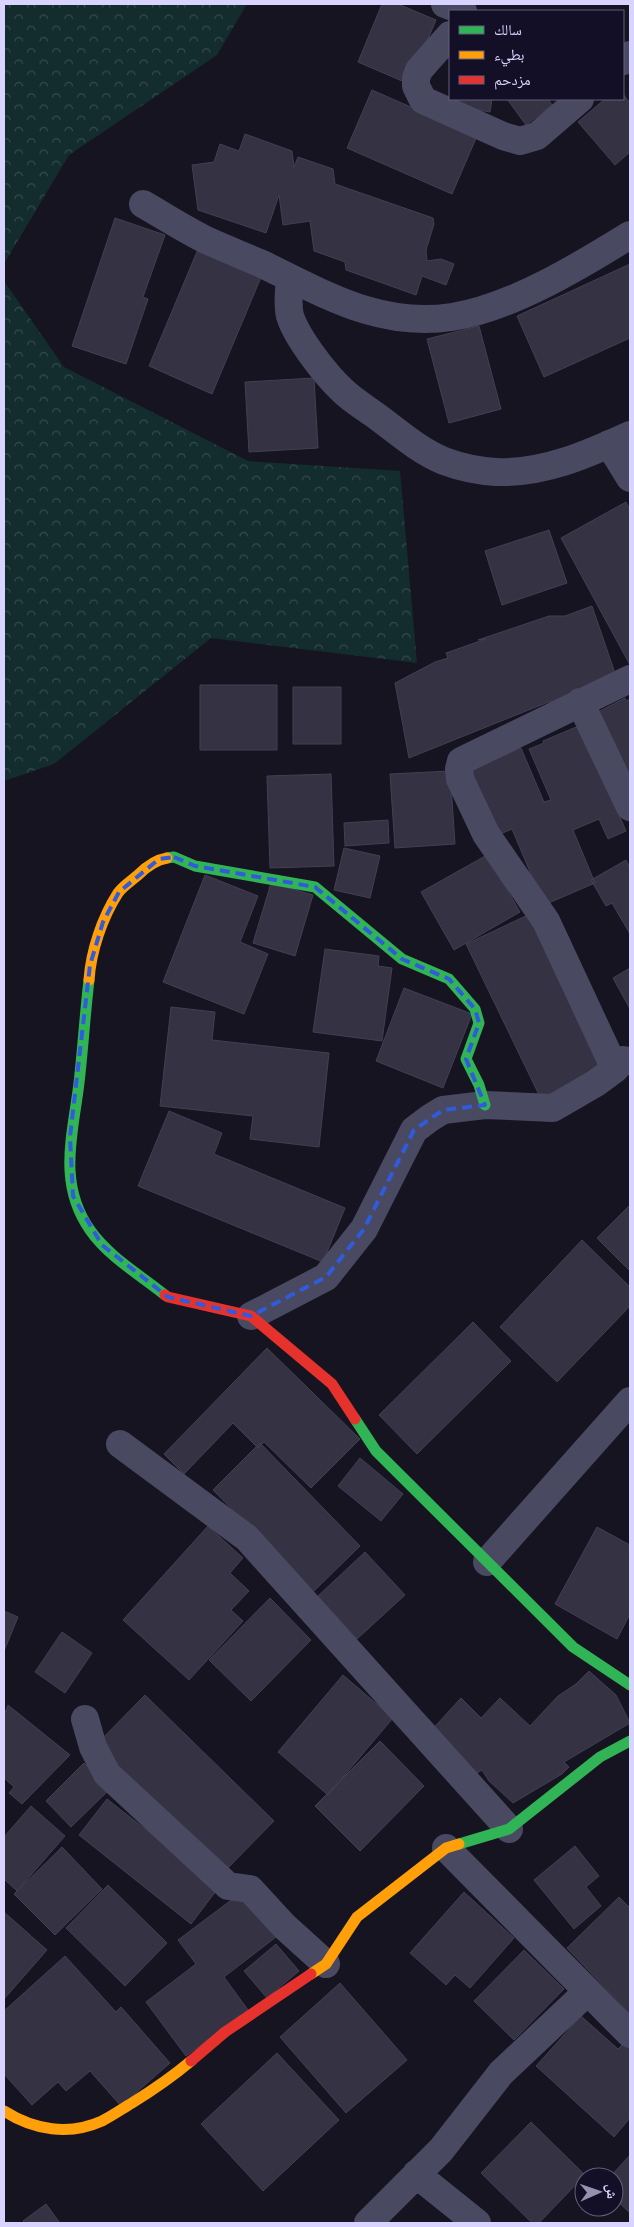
<svg xmlns="http://www.w3.org/2000/svg" width="634" height="2227" font-family="'Asap Condensed','Noto Naskh Arabic',sans-serif">
<style>
.forest{fill:url(#forest-crowns)}
.building{fill:#343243;stroke:#433f54}
.lines{fill:none;stroke-linecap:round;stroke-linejoin:round}
.street{stroke:#4a4962;stroke-width:28}
.fast{stroke:#30b455;stroke-width:11}
.slow{stroke:#ff9f0a;stroke-width:11}
.jam{stroke:#e5322d;stroke-width:11}
.marked{fill:none;stroke:#305bdc;stroke-width:4;stroke-dasharray:10 6;stroke-linejoin:round}
</style>
<defs>
<pattern id="forest-crowns" width="20" height="18" patternUnits="userSpaceOnUse" patternTransform="scale(1.25)"><rect width="20" height="18" fill="#132c2d"/><path d="M2 6a3 3 0 1 1 6 0M12 15a3 3 0 1 1 6 0" fill="none" stroke="#354a4c"/></pattern>
</defs>
<rect width="100%" height="100%" fill="#161421"/>
<!-- forest -->
<path class="forest" d="M 4,4 L 247,4 L 217,55 L 69,155 L 4,264 Z
M 4,281 L 64,367 L 248,461 L 400,471 L 417,663 L 211,638 L 54,764 L 4,781 Z"/>
<!-- building -->
<path class="building" d="M 382,4 L 398,4 L 436,20 L 409,84 L 358,62 Z
M 372,90 L 477,136 L 452,194 L 347,148 Z
M 623,94 L 630,103 L 630,152 L 615,165 L 578,122 L 605,99 L 623,99 Z
M 451,99 L 492,99 L 490,112 L 450,105 Z
M 507,99 L 548,99 L 552,105 L 526,125 Z
M 245,134 L 292,151 L 294,167 L 298,157 L 333,169 L 335,184 L 433,218 L 434,224 L 426,250 L 427,261 L 441,259 L 454,264 L 446,285 L 422,276 L 416,295 L 346,270 L 345,262 L 314,251 L 310,221 L 283,225 L 279,195 L 266,233 L 198,210 L 192,165 L 214,162 L 220,144 L 239,151 Z
M 115,218 L 165,235 L 143,297 L 148,299 L 126,364 L 72,346 Z
M 199,247 L 262,275 L 212,394 L 149,366 Z
M 630,264 L 630,338 L 544,377 L 517,316 Z
M 479,326 L 501,409 L 449,423 L 427,339 Z
M 314,378 L 318,448 L 249,452 L 245,382 Z
M 626,502 L 630,510 L 630,665 L 561,538 Z
M 549,530 L 567,583 L 502,605 L 485,551 Z
M 592,606 L 617,679 L 546,703 L 409,758 L 395,683 L 435,662 L 448,658 L 446,653 L 486,639 L 478,640 L 549,616 L 565,616 Z
M 200,685 L 277,685 L 277,750 L 200,750 Z
M 293,687 L 341,687 L 341,744 L 293,744 Z
M 625,698 L 626,701 L 630,699 L 630,777 L 596,713 Z
M 581,725 L 626,831 L 608,839 L 599,819 L 573,830 L 595,883 L 544,905 L 512,829 L 498,835 L 471,770 L 521,748 L 544,802 L 551,800 L 529,749 L 544,743 L 543,741 Z
M 450,771 L 455,844 L 395,848 L 390,774 Z
M 331,774 L 334,866 L 270,868 L 267,776 Z
M 388,820 L 389,843 L 345,846 L 344,823 Z
M 344,848 L 380,856 L 370,898 L 334,890 Z
M 487,855 L 520,912 L 454,950 L 421,892 Z
M 626,860 L 630,868 L 630,934 L 612,903 L 606,906 L 591,880 Z
M 205,875 L 258,896 L 240,942 L 268,954 L 244,1014 L 163,982 Z
M 271,883 L 313,895 L 295,956 L 253,943 Z
M 530,914 L 604,1072 L 542,1101 L 466,944 Z
M 325,949 L 379,956 L 378,966 L 392,968 L 382,1041 L 313,1032 Z
M 630,968 L 630,1009 L 613,978 Z
M 404,988 L 472,1014 L 443,1088 L 376,1061 Z
M 171,1007 L 215,1012 L 212,1040 L 329,1053 L 319,1147 L 250,1139 L 253,1116 L 160,1106 Z
M 169,1111 L 222,1133 L 214,1154 L 345,1208 L 323,1262 L 138,1186 Z
M 630,1205 L 630,1271 L 597,1238 Z
M 582,1240 L 630,1287 L 630,1306 L 557,1382 L 500,1327 Z
M 473,1322 L 511,1361 L 417,1454 L 379,1415 Z
M 267,1348 L 360,1439 L 311,1488 L 264,1442 L 258,1448 L 233,1423 L 184,1474 L 164,1454 Z
M 260,1443 L 360,1546 L 313,1592 L 213,1490 Z
M 360,1458 L 403,1494 L 381,1521 L 338,1486 Z
M 208,1526 L 243,1558 L 230,1573 L 249,1591 L 231,1610 L 243,1621 L 189,1680 L 123,1620 Z
M 597,1527 L 630,1545 L 630,1614 L 617,1639 L 555,1604 Z
M 365,1552 L 405,1595 L 357,1639 L 318,1596 Z
M 270,1598 L 311,1640 L 251,1701 L 209,1660 Z
M 4,1611 L 18,1617 L 4,1651 Z
M 62,1632 L 92,1653 L 65,1693 L 35,1672 Z
M 589,1671 L 616,1695 L 630,1723 L 564,1762 L 569,1767 L 562,1774 L 513,1803 L 489,1781 L 482,1770 L 468,1778 L 428,1734 L 461,1698 L 481,1718 L 500,1698 L 530,1726 L 558,1696 L 576,1684 Z
M 343,1675 L 393,1718 L 328,1795 L 278,1752 Z
M 145,1695 L 274,1821 L 224,1872 L 95,1746 Z
M 8,1705 L 70,1755 L 22,1804 L 9,1793 L 14,1787 L 4,1778 L 4,1716 Z
M 380,1741 L 424,1786 L 360,1851 L 315,1806 Z
M 84,1763 L 110,1789 L 71,1827 L 46,1801 Z
M 107,1799 L 219,1887 L 191,1924 L 79,1835 Z
M 31,1806 L 65,1836 L 17,1891 L 4,1879 L 4,1837 Z
M 575,1846 L 599,1876 L 586,1887 L 601,1906 L 574,1929 L 534,1880 Z
M 62,1847 L 102,1889 L 55,1935 L 14,1894 Z
M 108,1885 L 167,1943 L 125,1986 L 66,1928 Z
M 242,1892 L 276,1937 L 224,1977 L 248,2010 L 186,2056 L 146,2002 L 196,1964 L 178,1940 Z
M 464,1892 L 514,1938 L 470,1988 L 455,1975 L 446,1985 L 410,1953 Z
M 619,1897 L 630,1908 L 630,2014 L 567,1948 Z
M 4,1912 L 47,1950 L 4,1999 Z
M 276,1944 L 299,1971 L 267,1998 L 244,1971 Z
M 524,1950 L 564,1989 L 514,2040 L 474,2001 Z
M 65,1956 L 116,2012 L 121,2007 L 170,2063 L 121,2106 L 90,2071 L 66,2091 L 58,2082 L 32,2105 L 4,2074 L 4,2011 Z
M 340,1983 L 407,2060 L 346,2113 L 280,2037 Z
M 581,2016 L 618,2049 L 628,2039 L 630,2041 L 630,2118 L 614,2137 L 536,2066 Z
M 277,2053 L 339,2120 L 263,2191 L 201,2124 Z
M 531,2122 L 585,2175 L 539,2223 L 532,2223 L 481,2173 Z
M 630,2155 L 630,2213 L 614,2198 L 614,2177 L 610,2177 Z
M 46,2204 L 60,2223 L 25,2223 L 23,2221 Z"/>
<g class="lines">
<!-- street -->
<path class="street" d="M 445,4 L 463,11
M 450,35 L 419,70 L 416,78 L 416,86 L 423,100 L 503,136 L 520,141 L 537,136 L 580,99
M 623,61 L 630,55
M 143,204 C 164,216 184,229 206,240 C 224,248 243,256 262,264 C 325,294 379,328 452,317 C 511,308 580,266 630,235
M 290,278 C 289,291 287,304 290,316 C 297,338 325,374 342,390 C 352,400 364,407 375,415 C 397,431 419,451 444,461 C 460,467 480,471 496,472 C 544,474 588,454 630,435
M 609,444 L 630,478
M 580,702 L 630,807
M 615,1069 L 546,921 L 486,834 L 460,779 L 459,769 L 461,761 L 630,679
M 251,1316 L 326,1277 L 364,1229 L 414,1130 L 430,1118 L 443,1110 L 485,1105 L 553,1108 L 596,1083 L 615,1069 L 623,1060 L 629,1061
M 120,1444 L 247,1538 L 509,1829
M 487,1562 L 630,1401
M 85,1719 L 93,1747 L 107,1774 L 228,1886 L 250,1889 L 284,1926 L 326,1964
M 446,1848 L 630,2034
M 416,2174 L 477,2223
M 368,2223 L 441,2150 L 501,2073 L 587,1992"/>
<!-- fast -->
<path class="fast" d="M 167,858 L 174,857 L 195,866 L 315,887 L 402,959 L 449,979 L 475,1009 L 479,1023 L 466,1059 L 479,1085 L 485,1105
M 89,980 C 85,1014 83,1048 79,1083 C 73,1134 57,1183 90,1230 C 108,1256 140,1275 165,1295
M 355,1419 L 376,1451 L 573,1647 L 630,1685
M 459,1844 L 509,1829 L 600,1757 L 630,1741"/>
<!-- slow -->
<path class="slow" d="M 89,980 C 91,951 102,918 118,893 C 123,886 131,881 138,875 C 146,867 155,860 167,858
M 311,1974 L 326,1964 L 357,1917 L 446,1848 L 459,1844
M 4,2111 C 34,2130 69,2136 102,2121 C 112,2116 122,2109 132,2103 C 153,2090 172,2077 191,2061"/>
<!-- jam -->
<path class="jam" d="M 165,1295 L 168,1297 L 251,1316 L 332,1384 L 355,1419
M 191,2061 L 225,2032 L 311,1974"/>
</g>
<!-- marked area -->
<path class="marked" d="M 174,857 L 195,866 L 315,887 L 402,959 L 449,979 L 475,1009 L 479,1023 L 466,1059 L 485,1105 L 443,1110 L 414,1130 L 364,1229 L 326,1277 L 251,1316 L 168,1297 L 102,1245 L 73,1196 L 70,1137 L 90,965 L 103,922 L 119,892 L 159,859 Z"/>
<!-- border -->
<rect width="634" height="2227" fill="none" stroke="#d9d4ff" stroke-width="10"/>
<!-- legend -->
<rect x="449" y="10" width="175" height="90" fill="#130f26" stroke="#625e7d"/>
<rect x="459" y="26" width="25" height="8" fill="#30b455" stroke="#625e7d"/>
<text x="494" y="35" font-size="15" fill="#d9d4ff">سالك</text>
<rect x="459" y="51" width="25" height="8" fill="#ff9f0a" stroke="#625e7d"/>
<text x="494" y="60" font-size="15" fill="#d9d4ff">بطيء</text>
<rect x="459" y="76" width="25" height="8" fill="#e5322d" stroke="#625e7d"/>
<text x="494" y="85" font-size="15" fill="#d9d4ff">مزدحم</text>
<!-- north arrow -->
<g transform="translate(599 2192) rotate(88)"><circle r="24" fill="#130f26" stroke="#625e7d"/>
<path d="M0-4L9 19L0 12L-9 19Z" fill="#9591b1"/>
<text y="-8" font-size="14" font-weight="bold" text-anchor="middle" fill="#d9d4ff">ش</text>
</g>
</svg>
